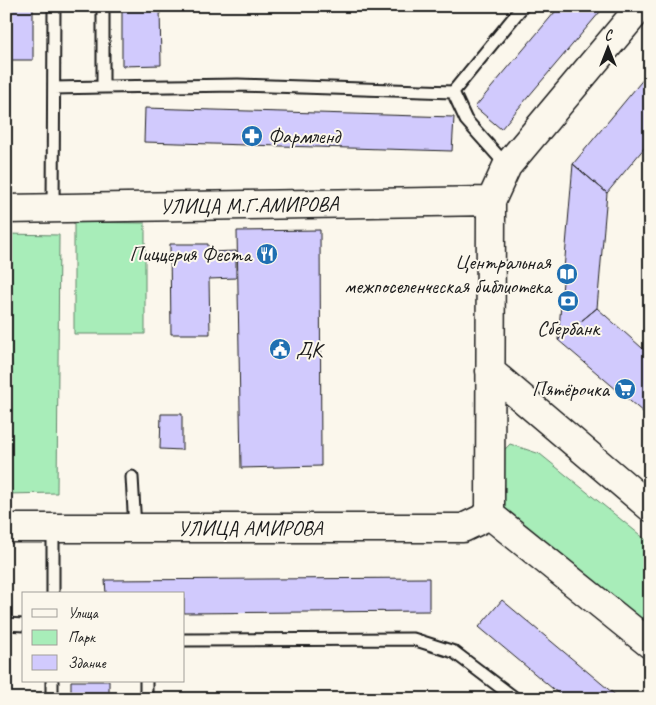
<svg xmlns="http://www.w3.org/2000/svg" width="656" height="705" font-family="Caveat,sans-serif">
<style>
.green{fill:#a8edb9;stroke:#62846a}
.building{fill:#d1cafd;stroke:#1c1c1c}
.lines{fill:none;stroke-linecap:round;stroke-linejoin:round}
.service-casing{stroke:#1c1c1c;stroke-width:15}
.tertiary-casing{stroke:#1c1c1c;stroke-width:31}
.service{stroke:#fbf7ec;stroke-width:11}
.tertiary{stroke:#fbf7ec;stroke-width:28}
.labels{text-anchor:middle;stroke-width:4;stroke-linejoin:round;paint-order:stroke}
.poi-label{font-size:21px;fill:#1c1c1c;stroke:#fbf7ec;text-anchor:end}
.street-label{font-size:21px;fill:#1c1c1c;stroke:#fbf7ec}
</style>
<rect width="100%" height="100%" fill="#fbf7ec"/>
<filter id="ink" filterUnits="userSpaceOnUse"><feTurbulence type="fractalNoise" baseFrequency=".02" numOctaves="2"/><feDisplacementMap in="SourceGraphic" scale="10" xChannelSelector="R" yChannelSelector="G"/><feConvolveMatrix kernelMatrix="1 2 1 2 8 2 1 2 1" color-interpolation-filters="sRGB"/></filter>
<g filter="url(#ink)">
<!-- green -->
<path class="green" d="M 74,222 L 145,223 L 145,334 L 74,334 Z
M 6,234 L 59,235 L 57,493 L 6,494 Z
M 510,444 L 540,454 L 650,543 L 650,629 L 497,504 L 489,466 Z"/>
<!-- building -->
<path class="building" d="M 6,6 L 33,6 L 33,60 L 6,60 Z
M 122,6 L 160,6 L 161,65 L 122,66 Z
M 560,6 L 605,6 L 501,129 L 475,107 Z
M 650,71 L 650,141 L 607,193 L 573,164 Z
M 145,108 L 454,117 L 452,151 L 144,142 Z
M 573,164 L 607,193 L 597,308 L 558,340 Z
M 320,230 L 321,466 L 241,468 L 237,231 Z
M 170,244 L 208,244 L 208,252 L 236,251 L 236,278 L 209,279 L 210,334 L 171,334 Z
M 597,308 L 650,355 L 650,418 L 558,340 Z
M 161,414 L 182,414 L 182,450 L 160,449 Z
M 429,578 L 429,611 L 184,613 L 184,594 L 106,594 L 105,580 Z
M 502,600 L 620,699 L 565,699 L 479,627 Z
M 71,681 L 109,681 L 109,699 L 71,699 Z"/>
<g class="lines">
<!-- service casing -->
<g class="service-casing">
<path id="service" d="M 103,87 L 238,85 L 453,92
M 54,88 L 103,87 L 103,6
M 507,166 L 466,120 L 453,92 L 523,6
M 53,209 L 54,6
M 132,477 L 135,528
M 53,594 L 53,528
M 6,624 L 24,625
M 184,640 L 413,639 L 454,652 L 516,699
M 52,699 L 52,681
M 146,699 L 146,681"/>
</g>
<!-- tertiary casing -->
<g class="tertiary-casing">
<path id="tertiary" d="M 6,209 L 491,201
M 490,371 L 650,507
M 490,515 L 491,201 L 507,166 L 641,6
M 490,515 L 650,644
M 6,528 L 463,528 L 490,515"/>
</g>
<!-- service -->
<use href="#service" class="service"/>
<!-- tertiary -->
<use href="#tertiary" class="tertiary"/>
</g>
</g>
<!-- icons -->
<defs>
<g id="pharmacy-disc" transform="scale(1.125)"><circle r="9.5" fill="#1f6fb2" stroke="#fbf7ec"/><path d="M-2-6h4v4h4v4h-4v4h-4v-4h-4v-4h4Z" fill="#fff"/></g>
<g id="restaurant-disc" transform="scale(1.125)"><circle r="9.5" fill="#1f6fb2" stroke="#fbf7ec"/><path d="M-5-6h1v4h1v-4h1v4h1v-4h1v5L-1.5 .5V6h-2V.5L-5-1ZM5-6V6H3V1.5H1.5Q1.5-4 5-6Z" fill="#fff"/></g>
<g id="library-disc" transform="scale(1.125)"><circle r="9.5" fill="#1f6fb2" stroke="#fbf7ec"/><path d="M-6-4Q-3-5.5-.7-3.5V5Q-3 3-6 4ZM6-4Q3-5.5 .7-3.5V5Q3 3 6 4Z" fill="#fff"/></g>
<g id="bank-disc" transform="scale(1.125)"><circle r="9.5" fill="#1f6fb2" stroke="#fbf7ec"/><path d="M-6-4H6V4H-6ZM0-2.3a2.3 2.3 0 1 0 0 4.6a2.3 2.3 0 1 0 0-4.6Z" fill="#fff"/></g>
<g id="civic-disc" transform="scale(1.125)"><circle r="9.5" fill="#1f6fb2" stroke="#fbf7ec"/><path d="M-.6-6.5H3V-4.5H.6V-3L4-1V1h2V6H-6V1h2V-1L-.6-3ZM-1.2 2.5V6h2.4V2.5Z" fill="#fff"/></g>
<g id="supermarket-disc" transform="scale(1.125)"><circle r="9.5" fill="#1f6fb2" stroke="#fbf7ec"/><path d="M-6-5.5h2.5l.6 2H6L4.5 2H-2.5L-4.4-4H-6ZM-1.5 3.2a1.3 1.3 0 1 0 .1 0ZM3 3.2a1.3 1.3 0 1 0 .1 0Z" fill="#fff"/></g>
</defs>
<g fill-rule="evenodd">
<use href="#pharmacy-disc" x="252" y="136"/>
<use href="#restaurant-disc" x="267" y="254"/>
<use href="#library-disc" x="567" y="274"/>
<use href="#bank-disc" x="568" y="301"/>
<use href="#civic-disc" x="280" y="349"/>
<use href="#supermarket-disc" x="625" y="389"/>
</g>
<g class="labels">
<!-- poi labels -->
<g class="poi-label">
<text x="268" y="143" text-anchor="start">Фармленд</text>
<text x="251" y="261">Пиццерия Феста</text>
<text x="551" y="269">Центральная<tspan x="551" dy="24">межпоселенческая библиотека</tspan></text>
<text x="568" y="335" text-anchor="middle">Сбербанк</text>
<text x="296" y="356" text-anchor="start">ДК</text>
<text x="609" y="396">Пятёрочка</text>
</g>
<!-- street labels -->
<g class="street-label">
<text transform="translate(249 205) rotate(-1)" y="7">УЛИЦА М.Г.АМИРОВА</text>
<text x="250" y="535">УЛИЦА АМИРОВА</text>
</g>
</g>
<!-- margin -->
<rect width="656" height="705" fill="none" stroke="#fbf7ec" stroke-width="25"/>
<rect x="12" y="12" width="631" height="680" fill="none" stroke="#1c1c1c" stroke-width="2" filter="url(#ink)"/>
<!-- legend -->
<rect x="22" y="592" width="162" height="90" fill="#fbf7ec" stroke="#a29f99"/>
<rect x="32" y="609" width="25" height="8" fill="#fbf7ec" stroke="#a29f99"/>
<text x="68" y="618" font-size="15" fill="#1c1c1c">Улица</text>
<rect x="32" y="630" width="25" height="15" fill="#a8edb9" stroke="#a29f99"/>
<text x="68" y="642" font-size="15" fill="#1c1c1c">Парк</text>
<rect x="32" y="655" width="25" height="15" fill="#d1cafd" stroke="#a29f99"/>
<text x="68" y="668" font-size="15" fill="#1c1c1c">Здание</text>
<!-- north arrow -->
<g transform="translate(608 48)" stroke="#fbf7ec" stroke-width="4" paint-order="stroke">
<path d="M0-4L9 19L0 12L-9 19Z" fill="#1c1c1c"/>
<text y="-8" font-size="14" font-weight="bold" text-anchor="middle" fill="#1c1c1c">С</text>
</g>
</svg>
